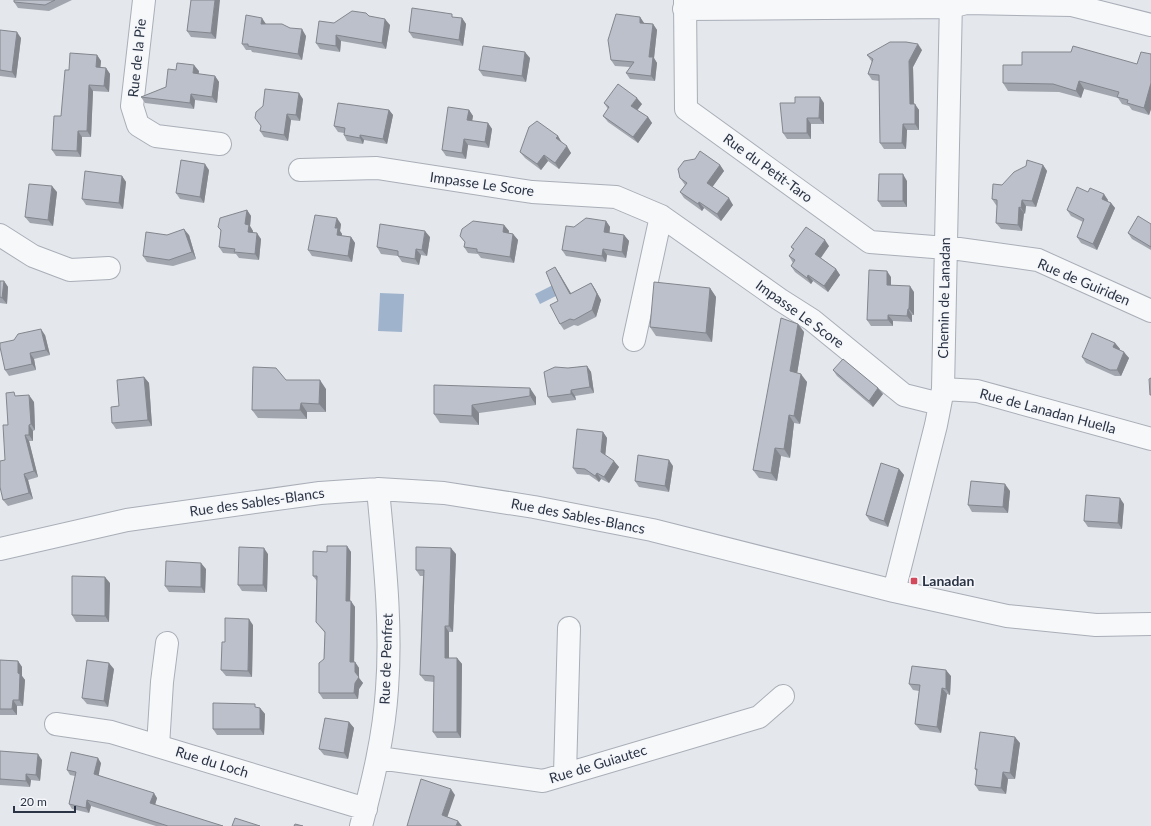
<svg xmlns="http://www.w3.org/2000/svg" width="1151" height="826" font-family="Lato,sans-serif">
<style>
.water{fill:#9fb4cc}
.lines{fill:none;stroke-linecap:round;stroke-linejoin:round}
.minor-casing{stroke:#a9aeb7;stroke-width:24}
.minor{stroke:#f7f8fa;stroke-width:22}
.wall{fill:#a1a5ae}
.shaded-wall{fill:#83868d}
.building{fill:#bbc0ca;stroke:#83868d}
.poi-dot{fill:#d1495b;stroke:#f4f6f9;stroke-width:1.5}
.labels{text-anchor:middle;stroke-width:3;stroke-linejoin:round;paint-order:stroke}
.street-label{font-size:14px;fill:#2b3445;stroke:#f4f6f9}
.poi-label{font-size:14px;font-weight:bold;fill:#2b3445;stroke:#f4f6f9;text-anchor:start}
</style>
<rect width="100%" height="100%" fill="#e4e7ec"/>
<!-- water -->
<path class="water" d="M 557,283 L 562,293 L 540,304 L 535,294 Z
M 380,293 L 404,294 L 402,332 L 378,331 Z"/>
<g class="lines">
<!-- minor casing -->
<g class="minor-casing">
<path id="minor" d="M 144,0 L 132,106 L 138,125 L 156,136 L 220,144
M 685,0 L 686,109 L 870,242 L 959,249 L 1038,260 L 1151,311
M 684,9 L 951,7 L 966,3 L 1072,5 L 1151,25
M 300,170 L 377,168 L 532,192 L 616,197 L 661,216 L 779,299 L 812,320 L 904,395 L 940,404
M 0,235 L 33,256 L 70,270 L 109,268
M 634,340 L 661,216
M 943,389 L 977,391 L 1151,439
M 0,549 L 127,520 L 320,493 L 378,489 L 444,493 L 534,507 L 652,530 L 894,591 L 1007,616 L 1096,625 L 1151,624
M 894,591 L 936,425 L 943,389 L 951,0
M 56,724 L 111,732 L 366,809
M 158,746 L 162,682 L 167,643
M 379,758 L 543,781 L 759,717 L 783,696
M 565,774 L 569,628
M 361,826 C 373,781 384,736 387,689 C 392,623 384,556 378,489"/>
</g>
<!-- minor -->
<use href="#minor" class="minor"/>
</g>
<!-- wall -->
<path class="wall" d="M 14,0 L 72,0 L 49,11 L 18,8 L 14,2 Z
M 191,0 L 216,39 L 191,37 L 187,31 Z
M 369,16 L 390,25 L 386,49 L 341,41 L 340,52 L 320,49 L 316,43 L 334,23 Z
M 640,17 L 644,23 L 653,24 L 657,30 L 654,58 L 657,63 L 655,81 L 630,79 L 626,73 L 630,67 L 615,66 L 611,60 Z
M 462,18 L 466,24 L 463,46 L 413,38 L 409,32 Z
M 266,24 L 306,36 L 302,60 L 252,52 L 251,50 L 246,50 L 242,44 Z
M 0,30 L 21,38 L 16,78 L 0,76 Z
M 922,50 L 913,67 L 914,104 L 919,110 L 919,130 L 907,130 L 906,149 L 884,149 L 880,143 L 879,81 L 872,80 L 868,74 L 872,62 L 867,55 Z
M 1151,54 L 1151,109 L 1149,115 L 1132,110 L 1129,106 L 1122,104 L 1118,98 L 1084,89 L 1081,98 L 1059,92 L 1008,91 L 1003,83 L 1137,64 Z
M 97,55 L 101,61 L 100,67 L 106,68 L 110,74 L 109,92 L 93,91 L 91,137 L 82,137 L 81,157 L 56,156 L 52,150 L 61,116 L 69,70 Z
M 530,58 L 526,82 L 483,76 L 479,70 Z
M 176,70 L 199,71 L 198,74 L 215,76 L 219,82 L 217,103 L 195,100 L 194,109 L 145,103 L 141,97 L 166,87 Z
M 303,99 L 300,121 L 291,120 L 288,141 L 264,137 L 260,131 Z
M 604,103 L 642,104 L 637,110 L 648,117 L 652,123 L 638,143 L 608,122 L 603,116 L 608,109 Z
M 824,103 L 824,124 L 811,124 L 811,139 L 787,139 L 783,133 Z
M 389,110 L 393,115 L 387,144 L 364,140 L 363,144 L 347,141 L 344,135 L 344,133 L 338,132 L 334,126 Z
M 469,110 L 473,116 L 472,121 L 488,123 L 492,129 L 489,148 L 468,145 L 466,159 L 446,156 L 442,150 Z
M 558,136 L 562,143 L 571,153 L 559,169 L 548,161 L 541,170 L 525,158 L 520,152 Z
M 720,165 L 724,171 L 712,187 L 733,205 L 721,221 L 704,208 L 702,211 L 684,198 L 680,192 L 685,185 L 680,178 Z
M 1043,165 L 1047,171 L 1036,207 L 1026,206 L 1025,214 L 1024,213 L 1022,231 L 1001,229 L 996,223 L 997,206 L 996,205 L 992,199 L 1002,185 Z
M 209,170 L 204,203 L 180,199 L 176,193 Z
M 122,176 L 126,182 L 123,209 L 86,205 L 82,199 Z
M 907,181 L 907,207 L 882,207 L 878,201 Z
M 57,192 L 53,226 L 30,223 L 25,217 Z
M 1088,192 L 1108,200 L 1107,201 L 1111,203 L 1115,208 L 1097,250 L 1081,243 L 1077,237 L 1083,222 L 1071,216 L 1067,210 Z
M 247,210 L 251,216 L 250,226 L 253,231 L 253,233 L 261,239 L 259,260 L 239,258 L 236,254 L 223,253 L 219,247 L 221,231 L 218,227 Z
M 606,221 L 610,227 L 609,233 L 624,235 L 629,241 L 626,258 L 607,255 L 606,262 L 566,256 L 562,250 L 574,227 Z
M 341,224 L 340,231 L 342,234 L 342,236 L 351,237 L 355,243 L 352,262 L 312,256 L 308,250 Z
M 1151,224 L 1151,250 L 1132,239 L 1128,233 Z
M 504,225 L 509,231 L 508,233 L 513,234 L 518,240 L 514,263 L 481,258 L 478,254 L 468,253 L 464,247 L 465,242 L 460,236 Z
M 167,235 L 189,235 L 196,259 L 173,266 L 147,262 L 143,256 Z
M 430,237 L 427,256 L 421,255 L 419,265 L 402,262 L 398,256 L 381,254 L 377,247 Z
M 829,246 L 821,258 L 836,269 L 840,275 L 828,292 L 813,281 L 811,284 L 795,272 L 791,266 L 793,263 L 789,256 L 793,250 L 791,247 Z
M 555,267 L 559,273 L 571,294 L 591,283 L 595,289 L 601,300 L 596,317 L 578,326 L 574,325 L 564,330 L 560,324 Z
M 891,277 L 891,285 L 914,292 L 914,315 L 912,315 L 912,322 L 893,321 L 893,326 L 871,326 L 867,320 Z
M 0,281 L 4,281 L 8,287 L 7,304 L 0,303 Z
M 710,288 L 716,297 L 712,342 L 656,336 L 650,327 Z
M 798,324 L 804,332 L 797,373 L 807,382 L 800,424 L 794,423 L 790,458 L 781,456 L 777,481 L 759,478 L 753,470 Z
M 45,335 L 50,355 L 34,359 L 36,370 L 9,376 L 5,370 Z
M 1115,343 L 1120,349 L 1119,350 L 1129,358 L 1121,376 L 1115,376 L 1086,363 L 1082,357 Z
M 587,366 L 591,372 L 594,393 L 575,396 L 576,400 L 552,403 L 548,397 L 568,368 Z
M 833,370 L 883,394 L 873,407 L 837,376 Z
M 144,377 L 149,383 L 152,426 L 116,429 L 112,423 L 119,406 Z
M 434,385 L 536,397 L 536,405 L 479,413 L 479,425 L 440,423 L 434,414 Z
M 326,389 L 326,412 L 307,412 L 307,419 L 258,418 L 252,410 Z
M 17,396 L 34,402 L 35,430 L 33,431 L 33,441 L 29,441 L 38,477 L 28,480 L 33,499 L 8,506 L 3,500 L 5,460 L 8,425 Z
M 603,432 L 607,438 L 605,455 L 619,467 L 609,483 L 601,479 L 599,482 L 589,475 L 577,474 L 573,468 Z
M 673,466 L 669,492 L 639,487 L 635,481 Z
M 899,469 L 904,475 L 888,527 L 870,521 L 866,515 Z
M 1010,491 L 1008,513 L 972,512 L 968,505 Z
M 1124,504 L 1122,529 L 1088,527 L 1084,521 Z
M 347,546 L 351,552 L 350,601 L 355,607 L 354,662 L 355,662 L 359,668 L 359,678 L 363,683 L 359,689 L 358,699 L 323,699 L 319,693 L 324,659 L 325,633 L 316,622 L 317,581 L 313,576 L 327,552 Z
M 268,554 L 267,592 L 242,591 L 238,585 Z
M 456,554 L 453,632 L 449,632 L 449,658 L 457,658 L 462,664 L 461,738 L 437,738 L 433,732 L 434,682 L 425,681 L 420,675 L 423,576 L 420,576 L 416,570 Z
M 206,569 L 205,593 L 169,592 L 165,586 Z
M 110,583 L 109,622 L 76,622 L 72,615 Z
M 253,625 L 252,677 L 226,676 L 221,670 L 225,642 Z
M 0,660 L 18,661 L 22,667 L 22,676 L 25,680 L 23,706 L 17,706 L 17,715 L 0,715 Z
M 114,669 L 108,707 L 87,704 L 82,698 Z
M 951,676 L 950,695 L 947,694 L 941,733 L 920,730 L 915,724 L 919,691 L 913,690 L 909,684 Z
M 260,708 L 265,714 L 264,735 L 217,735 L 213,729 Z
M 349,722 L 354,728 L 348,759 L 324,755 L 319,749 Z
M 1020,743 L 1015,779 L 1008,779 L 1006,794 L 979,791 L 975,785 L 977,772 L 975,769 Z
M 0,751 L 42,760 L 40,781 L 31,780 L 30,787 L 0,785 Z
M 101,763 L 98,775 L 157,798 L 155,805 L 223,826 L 156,826 L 91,806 L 89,813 L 72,809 L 69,804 L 75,776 L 70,775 L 67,770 Z"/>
<!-- shaded-wall -->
<path class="shaded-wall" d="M 215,0 L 220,0 L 216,39 L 211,33 Z
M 640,17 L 644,23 L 644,28 L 640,23 Z
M 262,18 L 266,24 L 265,30 L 261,24 Z
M 462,18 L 466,24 L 463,46 L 459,40 Z
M 385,19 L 390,25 L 386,49 L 382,43 Z
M 653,24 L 657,30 L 654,58 L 657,63 L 655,81 L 651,76 L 649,57 Z
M 302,29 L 306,36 L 302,60 L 298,54 Z
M 17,32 L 21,38 L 16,78 L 12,72 Z
M 336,35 L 341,41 L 340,52 L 336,46 Z
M 918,44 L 922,50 L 913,67 L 914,110 L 910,104 L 909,61 Z
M 525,52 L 530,58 L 526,82 L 522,76 Z
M 97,55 L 101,61 L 100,73 L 96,67 Z
M 194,65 L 199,71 L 198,79 L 193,73 Z
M 106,68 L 110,74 L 109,92 L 104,86 Z
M 215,76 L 219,82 L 217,103 L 212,97 Z
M 1079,81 L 1084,89 L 1081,98 L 1076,91 Z
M 1151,83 L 1151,109 L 1149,115 L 1144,108 Z
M 89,85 L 93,91 L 91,137 L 87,131 Z
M 299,93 L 303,99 L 300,121 L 296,115 Z
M 191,94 L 195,100 L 194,109 L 190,103 Z
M 820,97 L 824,103 L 824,124 L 819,118 Z
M 637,98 L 642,104 L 636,112 L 631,106 Z
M 915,104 L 919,110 L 919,130 L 915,124 Z
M 389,110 L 393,115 L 387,144 L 383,139 Z
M 469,110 L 473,116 L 471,126 L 467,120 Z
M 287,114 L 291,120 L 288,141 L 284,135 Z
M 648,117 L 652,123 L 638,143 L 633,137 Z
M 807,118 L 811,124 L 811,139 L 807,133 Z
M 488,123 L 492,129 L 489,148 L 485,142 Z
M 903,124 L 907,130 L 906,149 L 902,143 Z
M 78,131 L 82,137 L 81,157 L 77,151 Z
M 360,135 L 364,140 L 363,144 L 360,138 Z
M 558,136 L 562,143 L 556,138 Z
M 464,139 L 468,145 L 466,159 L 462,153 Z
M 567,146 L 571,153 L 559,169 L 555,163 Z
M 544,155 L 548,161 L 541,170 L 537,164 Z
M 205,164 L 209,170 L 204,203 L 200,197 Z
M 720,165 L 724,171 L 711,189 L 707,183 Z
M 1043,165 L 1047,171 L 1036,207 L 1032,201 Z
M 903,174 L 907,181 L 907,207 L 903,201 Z
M 122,176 L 126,182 L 123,209 L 119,203 Z
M 52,186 L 57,192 L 53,226 L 48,220 Z
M 1104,194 L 1108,200 L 1106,204 L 1102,199 Z
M 729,198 L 733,205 L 721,221 L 717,214 Z
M 1022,200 L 1026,206 L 1025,214 L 1021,208 Z
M 699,202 L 704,208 L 702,211 L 698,204 Z
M 1111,203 L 1115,208 L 1097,250 L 1093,244 Z
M 1019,207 L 1024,213 L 1022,231 L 1018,225 Z
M 247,210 L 251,216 L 250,226 L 253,231 L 252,238 L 248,232 L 245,224 Z
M 337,218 L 341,224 L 340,231 L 342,234 L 341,241 L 337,235 L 335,228 Z
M 606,221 L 610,227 L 609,238 L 604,232 Z
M 504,225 L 509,231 L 508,239 L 503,232 Z
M 184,229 L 189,235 L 196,259 L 192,252 Z
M 425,231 L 430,237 L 427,256 L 422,250 Z
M 257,233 L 261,239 L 259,260 L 255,254 Z
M 513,234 L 518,240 L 514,263 L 510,257 Z
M 624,235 L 629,241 L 626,258 L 622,252 Z
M 351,237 L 355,243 L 352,262 L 348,256 Z
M 825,240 L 829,246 L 819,260 L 815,254 Z
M 416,249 L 421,255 L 419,265 L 415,259 Z
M 603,249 L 607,255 L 606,262 L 602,256 Z
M 555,267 L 559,273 L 575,300 L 570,294 Z
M 836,269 L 840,275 L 828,292 L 824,286 Z
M 887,271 L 891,277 L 891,291 L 887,285 Z
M 808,275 L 813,281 L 811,284 L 807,278 Z
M 4,281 L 8,287 L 7,304 L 2,298 Z
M 591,283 L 595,289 L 601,300 L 596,317 L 592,310 Z
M 910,286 L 914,292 L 914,315 L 909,309 Z
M 710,288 L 716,297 L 712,342 L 706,333 Z
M 908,309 L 912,315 L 912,322 L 907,316 Z
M 888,315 L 893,321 L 893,326 L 888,320 Z
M 798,324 L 804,332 L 796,380 L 790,371 Z
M 41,329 L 45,335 L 50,355 L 46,350 Z
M 1115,343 L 1120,349 L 1118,353 L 1113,347 Z
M 1124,352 L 1129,358 L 1121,376 L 1117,370 Z
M 30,353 L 34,359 L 36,370 L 32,364 Z
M 587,366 L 591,372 L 594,393 L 590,387 Z
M 801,374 L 807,382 L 800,424 L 794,416 Z
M 144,377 L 149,383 L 152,426 L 148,420 Z
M 320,380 L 326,389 L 326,412 L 319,404 Z
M 530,388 L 536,397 L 536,405 L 530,396 Z
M 878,388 L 883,394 L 873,407 L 869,401 Z
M 571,390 L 575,396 L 576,400 L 571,394 Z
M 29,395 L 34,402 L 35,430 L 31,424 Z
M 301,403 L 307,412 L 307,419 L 300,410 Z
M 472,405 L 479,413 L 479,425 L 472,416 Z
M 789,415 L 794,423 L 790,458 L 784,449 Z
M 29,425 L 33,431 L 33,441 L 29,435 Z
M 603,432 L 607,438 L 605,458 L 601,452 Z
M 25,435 L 29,441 L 38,477 L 34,471 Z
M 775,448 L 781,456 L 777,481 L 771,473 Z
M 669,460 L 673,466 L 669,492 L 665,486 Z
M 614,461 L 619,467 L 609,483 L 604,477 Z
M 899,469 L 904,475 L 888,527 L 884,521 Z
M 597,473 L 601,479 L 599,482 L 595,476 Z
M 24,474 L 28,480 L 33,499 L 29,493 Z
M 1005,484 L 1010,491 L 1008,513 L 1003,507 Z
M 1120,498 L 1124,504 L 1122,529 L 1118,523 Z
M 347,546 L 351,552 L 350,607 L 346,601 Z
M 264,548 L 268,554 L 267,592 L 263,585 Z
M 451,548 L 456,554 L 453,632 L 449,626 Z
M 201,563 L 206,569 L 205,593 L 201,587 Z
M 105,577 L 110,583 L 109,622 L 105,616 Z
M 351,601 L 355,607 L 354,668 L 350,662 Z
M 249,619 L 253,625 L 252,677 L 248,671 Z
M 445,626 L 449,632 L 449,664 L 445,658 Z
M 457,658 L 462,664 L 461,738 L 457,732 Z
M 18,661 L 22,667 L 22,676 L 25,680 L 23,706 L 19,700 L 18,673 Z
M 355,662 L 359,668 L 359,678 L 363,683 L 359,689 L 358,699 L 354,693 Z
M 109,663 L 114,669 L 108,707 L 104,701 Z
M 946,670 L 951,676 L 950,695 L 946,689 Z
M 942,688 L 947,694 L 941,733 L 937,727 Z
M 13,700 L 17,706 L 17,715 L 12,709 Z
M 260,708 L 265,714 L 264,735 L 260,729 Z
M 349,722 L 354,728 L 348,759 L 344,753 Z
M 1015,737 L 1020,743 L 1015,779 L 1010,773 Z
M 38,754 L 42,760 L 40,781 L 36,775 Z
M 98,758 L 101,763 L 98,779 L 94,774 Z
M 1003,772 L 1008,779 L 1006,794 L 1001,788 Z
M 26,774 L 31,780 L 30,787 L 26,781 Z
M 451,789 L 455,795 L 446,821 L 442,815 Z
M 154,793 L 157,798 L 154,808 L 150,803 Z
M 87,800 L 91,806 L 89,813 L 86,808 Z
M 458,821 L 462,826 L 456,826 Z"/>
<!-- building -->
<path class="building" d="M 14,0 L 55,0 L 45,5 L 14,2 Z
M 191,0 L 215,0 L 211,33 L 187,31 Z
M 412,8 L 452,14 L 452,17 L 462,18 L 459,40 L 409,32 Z
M 352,11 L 366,13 L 369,16 L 385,19 L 382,43 L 336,35 L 336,46 L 316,43 L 319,21 L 334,23 Z
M 616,14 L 640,17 L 640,23 L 653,24 L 649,57 L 653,57 L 651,76 L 626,73 L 634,62 L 611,60 L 608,40 Z
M 246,15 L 262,18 L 261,24 L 282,24 L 290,28 L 302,29 L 298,54 L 248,46 L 248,44 L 242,44 Z
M 0,30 L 17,32 L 12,72 L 0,70 Z
M 890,42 L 906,42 L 918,44 L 909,61 L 910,104 L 915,104 L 915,124 L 903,124 L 902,143 L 880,143 L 879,75 L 868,74 L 873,59 L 867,55 Z
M 483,46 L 525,52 L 522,76 L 479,70 Z
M 1073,46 L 1137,64 L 1141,52 L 1151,54 L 1151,83 L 1144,108 L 1127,103 L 1128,100 L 1117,97 L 1119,92 L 1079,81 L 1076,91 L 1053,84 L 1003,83 L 1003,65 L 1022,65 L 1022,52 L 1071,52 Z
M 70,53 L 97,55 L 96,67 L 106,68 L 104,86 L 89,85 L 87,131 L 78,131 L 77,151 L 52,150 L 54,116 L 61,116 L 65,70 L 69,70 Z
M 177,63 L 194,65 L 193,73 L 215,76 L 212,97 L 191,94 L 190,103 L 141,97 L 166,87 L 168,69 L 176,70 Z
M 618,84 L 637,98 L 631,106 L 648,117 L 633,137 L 603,116 L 609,107 L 604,103 Z
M 265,89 L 299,93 L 296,115 L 287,114 L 284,135 L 260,131 L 261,126 L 255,118 L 256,112 L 263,106 Z
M 795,97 L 820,97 L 819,118 L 807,118 L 807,133 L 783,133 L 780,103 L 795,103 Z
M 338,103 L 389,110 L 383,139 L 360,135 L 360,138 L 344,135 L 345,128 L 334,126 Z
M 448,107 L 469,110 L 467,120 L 488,123 L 485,142 L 464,139 L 462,153 L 442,150 Z
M 537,121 L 558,136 L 556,138 L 567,146 L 555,163 L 544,155 L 537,164 L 520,152 L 529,127 Z
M 700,151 L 720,165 L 707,183 L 729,198 L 717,214 L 699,202 L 698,204 L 680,192 L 687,183 L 680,178 L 678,169 L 684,161 L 695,159 Z
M 181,160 L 205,164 L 200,197 L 176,193 Z
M 1027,160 L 1043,165 L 1032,201 L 1022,200 L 1021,208 L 1019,207 L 1018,225 L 996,223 L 997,206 L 997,200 L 992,199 L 993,184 L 1002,185 L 1014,172 L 1026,166 Z
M 85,171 L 122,176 L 119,203 L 82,199 Z
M 879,174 L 903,174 L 903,201 L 878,201 Z
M 29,184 L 52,186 L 48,220 L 25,217 Z
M 1077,187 L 1088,192 L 1090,188 L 1104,194 L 1102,199 L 1111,203 L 1093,244 L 1077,237 L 1084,219 L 1067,210 Z
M 247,210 L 245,224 L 249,225 L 248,232 L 257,233 L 255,254 L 234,252 L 235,249 L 219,247 L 221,230 L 218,227 L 220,218 Z
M 315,215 L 337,218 L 335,228 L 338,228 L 337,235 L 351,237 L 348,256 L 308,250 Z
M 1138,216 L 1151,224 L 1151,247 L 1128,233 Z
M 586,218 L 606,221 L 604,232 L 624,235 L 622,252 L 603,249 L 602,256 L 562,250 L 566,226 L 574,227 Z
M 473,221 L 504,225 L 503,232 L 513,234 L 510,257 L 477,252 L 477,249 L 464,247 L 465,242 L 460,236 L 462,229 Z
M 380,224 L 425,231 L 422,250 L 416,249 L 415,259 L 398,256 L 398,251 L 377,247 Z
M 806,227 L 825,240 L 815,254 L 836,269 L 824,286 L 808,275 L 807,278 L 791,266 L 795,260 L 789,256 L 794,249 L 791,247 Z
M 184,229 L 192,252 L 169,260 L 143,256 L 146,232 L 167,235 Z
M 555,267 L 570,294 L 591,283 L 597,294 L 592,310 L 574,320 L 570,319 L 560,324 L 550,305 L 558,301 L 546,272 Z
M 869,270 L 887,271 L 887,285 L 910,286 L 909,309 L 908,309 L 907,316 L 888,315 L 888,320 L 867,320 Z
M 0,281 L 4,281 L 2,298 L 0,297 Z
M 654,282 L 710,288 L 706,333 L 650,327 Z
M 781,318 L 798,324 L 790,371 L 801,374 L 794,416 L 789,415 L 784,449 L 775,448 L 771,473 L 753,470 Z
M 41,329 L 46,350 L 30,353 L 32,364 L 5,370 L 0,347 L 0,343 L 14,340 L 18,334 Z
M 1092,333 L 1115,343 L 1113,347 L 1124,352 L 1117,370 L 1110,370 L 1082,357 Z
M 843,359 L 878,388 L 869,401 L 833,370 Z
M 587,366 L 590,387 L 571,390 L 571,394 L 548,397 L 544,372 L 555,367 L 568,368 Z
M 253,367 L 276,368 L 286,380 L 320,380 L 319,404 L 301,403 L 300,410 L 252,410 Z
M 144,377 L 148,420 L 112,423 L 111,407 L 119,406 L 117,380 Z
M 1151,378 L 1151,395 L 1150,395 L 1149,379 Z
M 434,385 L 530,388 L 530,396 L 472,405 L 472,416 L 434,414 Z
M 14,392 L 15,396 L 29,395 L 31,424 L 29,425 L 29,435 L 25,435 L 34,471 L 24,474 L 29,493 L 3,500 L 0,487 L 0,461 L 5,460 L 3,425 L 8,425 L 6,393 Z
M 577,429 L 603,432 L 601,452 L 614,461 L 604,477 L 597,473 L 595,476 L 585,469 L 573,468 Z
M 638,455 L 669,460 L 665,486 L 635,481 Z
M 881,463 L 899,469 L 884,521 L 866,515 Z
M 971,481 L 1005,484 L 1003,507 L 968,505 Z
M 1086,495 L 1120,498 L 1118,523 L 1084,521 Z
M 327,546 L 347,546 L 346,601 L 351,601 L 350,662 L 355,662 L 355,672 L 359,677 L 355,683 L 354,693 L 319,693 L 319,663 L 324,659 L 325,632 L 316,622 L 317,576 L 313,576 L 313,551 L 327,552 Z
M 239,547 L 264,548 L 263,585 L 238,585 Z
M 416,547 L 451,548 L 449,626 L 445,626 L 445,658 L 457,658 L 457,732 L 433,732 L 434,676 L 420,675 L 424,570 L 416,570 Z
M 166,561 L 201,563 L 201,587 L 165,586 Z
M 72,576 L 105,577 L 105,616 L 72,615 Z
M 225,618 L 249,619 L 248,671 L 221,670 L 222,642 L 225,642 Z
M 0,660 L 18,661 L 18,673 L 20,674 L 19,700 L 13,700 L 12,709 L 0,709 Z
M 87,660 L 109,663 L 104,701 L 82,698 Z
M 912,666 L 946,670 L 946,689 L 942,688 L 937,727 L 915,724 L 920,685 L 909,684 Z
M 213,703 L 255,704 L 255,707 L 260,708 L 260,729 L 213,729 Z
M 325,718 L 349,722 L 344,753 L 319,749 Z
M 980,732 L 1015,737 L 1010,773 L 1003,772 L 1001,788 L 975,785 L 977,769 L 975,769 Z
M 0,751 L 38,754 L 36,775 L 26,774 L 26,781 L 0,779 Z
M 71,752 L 98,758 L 94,774 L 154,793 L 150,803 L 223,826 L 168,826 L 87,800 L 86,808 L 69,804 L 76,772 L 67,770 Z
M 421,779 L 451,789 L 442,815 L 458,821 L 456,826 L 407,826 Z
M 235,818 L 260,826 L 232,826 Z
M 295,824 L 303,826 L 294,826 Z"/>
<!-- markers -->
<rect class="poi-dot" x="910" y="577" width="8" height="8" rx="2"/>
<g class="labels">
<!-- street labels -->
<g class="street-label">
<text transform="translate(137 58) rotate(-84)" y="5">Rue de la Pie</text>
<text transform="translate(768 168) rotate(36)" y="5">Rue du Petit-Taro</text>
<text transform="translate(482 184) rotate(8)" y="5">Impasse Le Score</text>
<text transform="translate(1084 282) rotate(23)" y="5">Rue de Guiriden</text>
<text transform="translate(944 298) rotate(-89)" y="5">Chemin de Lanadan</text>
<text transform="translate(800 314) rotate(36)" y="5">Impasse Le Score</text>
<text transform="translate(1048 411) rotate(15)" y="5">Rue de Lanadan Huella</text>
<text transform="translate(257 502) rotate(-8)" y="5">Rue des Sables-Blancs</text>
<text transform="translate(578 516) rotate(11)" y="5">Rue des Sables-Blancs</text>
<text transform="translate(386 659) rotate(-88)" y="5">Rue de Penfret</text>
<text transform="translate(212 762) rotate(17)" y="5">Rue du Loch</text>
<text transform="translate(598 764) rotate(-17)" y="5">Rue de Guiautec</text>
</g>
<!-- poi labels -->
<g class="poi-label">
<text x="922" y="586">Lanadan</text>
</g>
</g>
<!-- scale -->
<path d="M14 806v6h61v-6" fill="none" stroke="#2b3445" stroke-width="2"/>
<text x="20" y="806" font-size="12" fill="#2b3445" stroke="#f4f6f9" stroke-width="3" paint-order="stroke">20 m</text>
</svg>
